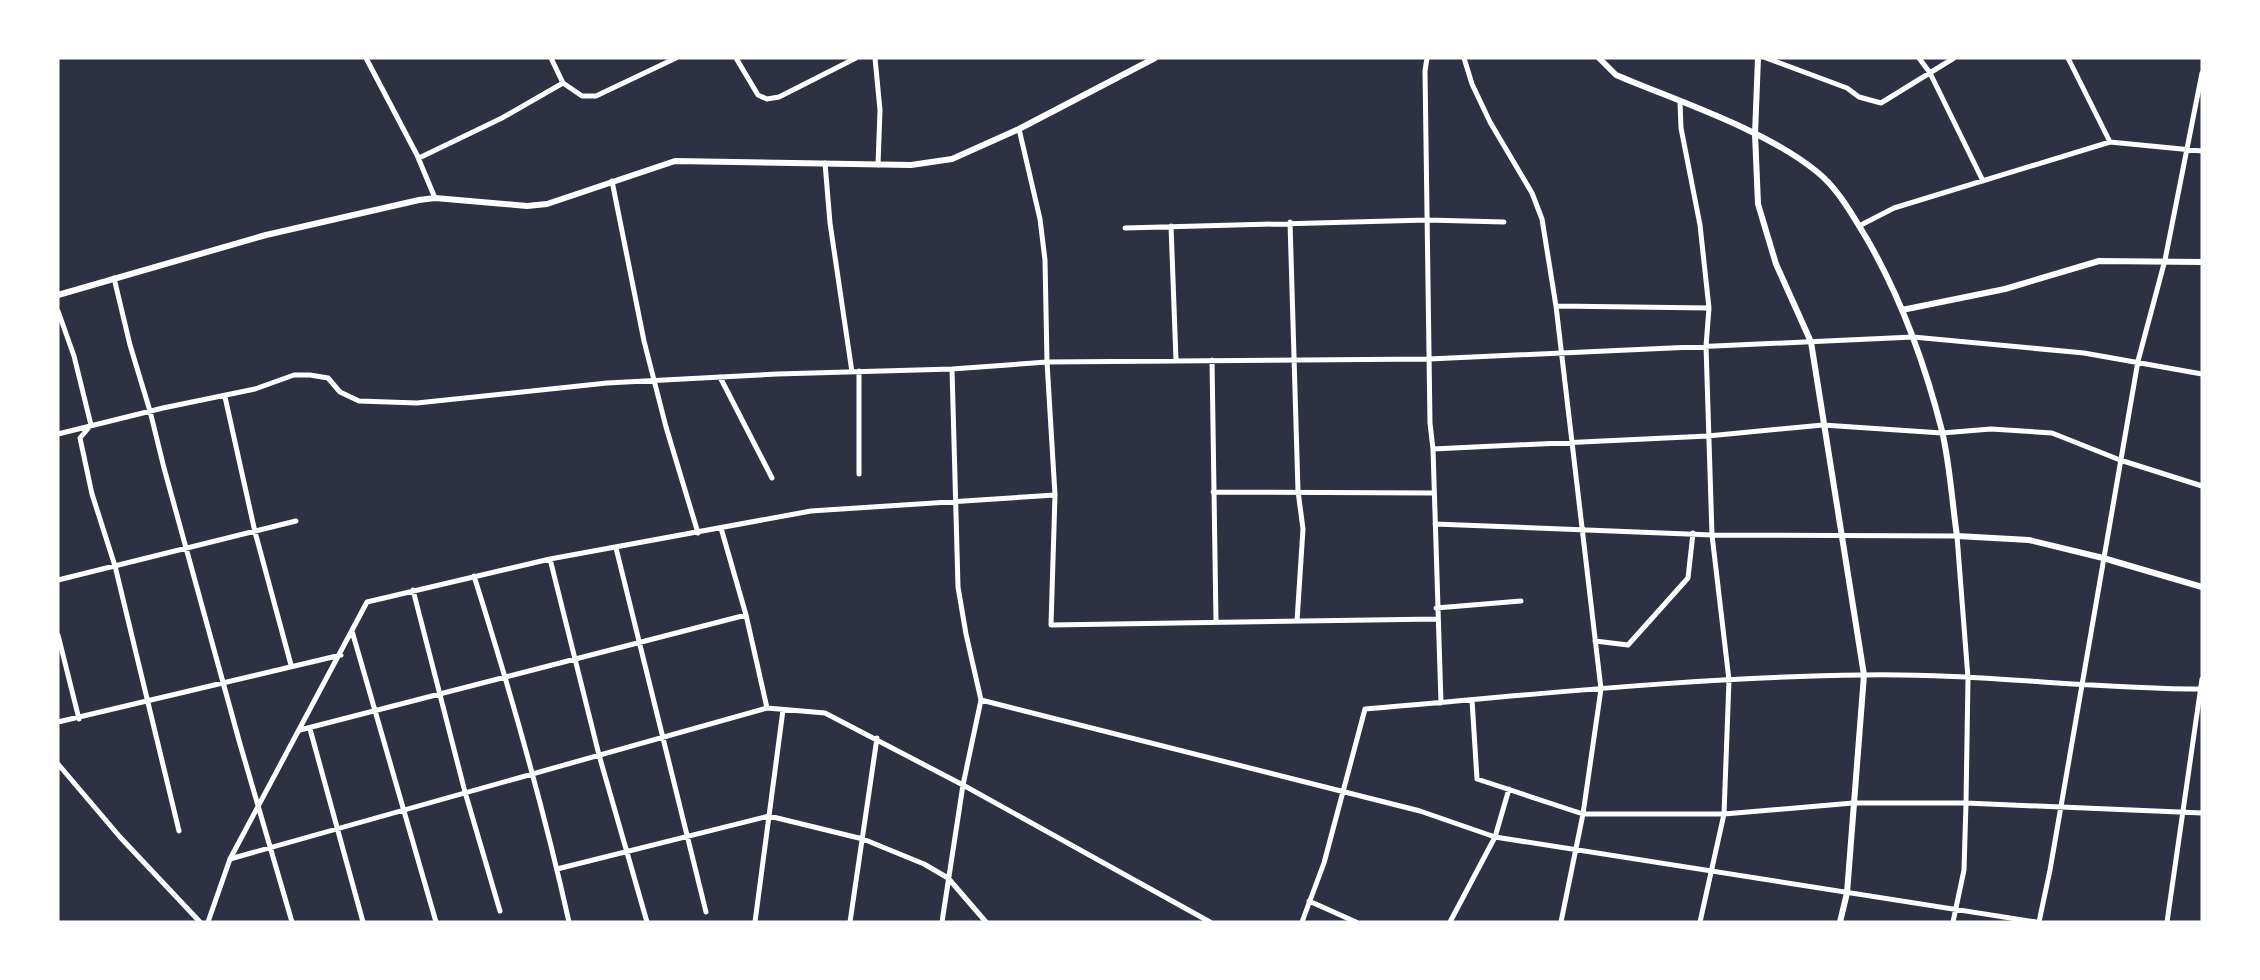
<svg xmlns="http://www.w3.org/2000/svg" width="2260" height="980" font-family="Jost,sans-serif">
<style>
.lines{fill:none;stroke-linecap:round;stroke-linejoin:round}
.minor{stroke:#fff;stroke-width:5}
.tertiary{stroke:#fff;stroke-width:6}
</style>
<rect width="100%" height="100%" fill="#2d3142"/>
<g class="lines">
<!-- minor -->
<path class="minor" d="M 366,58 L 417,155 L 435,198
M 551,58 L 563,83
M 736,58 L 758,95 L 767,99 L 779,97 L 856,58
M 875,58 L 880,110 L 878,165
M 1427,58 L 1425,71 L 1430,423 L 1433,449 L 1441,703
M 1464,58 L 1472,84 L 1490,122 L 1532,193 L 1542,219 L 1556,306 L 1601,689 L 1583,814 L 1561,922
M 1766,58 L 1847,88 L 1859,97 L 1881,103 L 1954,58
M 1919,58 L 1930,73 L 1983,181
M 2068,58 L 2110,142
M 1680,102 L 1681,128 L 1700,225 L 1709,308 L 1706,346 L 1712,535 L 1729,680 L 1724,814 L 1700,922
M 419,158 L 502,118 L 563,83 L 582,96 L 596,96 L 676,58
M 825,163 L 830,223 L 852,372
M 612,181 L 644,341 L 666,427 L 698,533
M 1290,222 L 1298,491 L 1303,529 L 1297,621
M 1171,226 L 1176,360
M 1859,226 L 1894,208 L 2110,142 L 2202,151
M 1125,228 L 1427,220 L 1504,222
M 114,278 L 130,345 L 150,411 L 164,468 L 240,744 L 292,922
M 1556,306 L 1709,308
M 58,311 L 74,356 L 91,425 L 80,438 L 92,494 L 115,566 L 179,831
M 1212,360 L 1216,622
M 859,371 L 859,474
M 720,377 L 772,478
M 225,397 L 255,532 L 291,665
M 58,434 L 163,408 L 255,389 L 294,375 L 310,375 L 328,378 L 340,392 L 359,401 L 417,403 L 607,383 L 777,374 L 952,369 L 1047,362 L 1429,359 L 1913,337 L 2084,353 L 2202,374
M 1433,449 L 1708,436 L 1823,425 L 1942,433 L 1991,429 L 2052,433 L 2120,460 L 2202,486
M 1213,492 L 1434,493
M 1055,495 L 1051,625 L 1437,619
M 1435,524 L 1712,535 L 1957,536 L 1968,678 L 1966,803 L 1964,870 L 1953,922
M 721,528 L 746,615 L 767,708
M 616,548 L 706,912
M 550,559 L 599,755 L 647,922
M 474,576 C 510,690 543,805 569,922
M 58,580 L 296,521
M 413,590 L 465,792 L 500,911
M 1436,608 L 1521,601
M 352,631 L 436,922
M 58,635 L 79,719
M 1595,641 L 1628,645 L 1688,578 L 1693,533
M 981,700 L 1420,811 L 1495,837 L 2036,922
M 1472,700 L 1477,779 L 1583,814 L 1724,814 L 1853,803 L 1966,803 L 2202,813
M 58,722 L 341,655
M 310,729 L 363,922
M 300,730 L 746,615
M 58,764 L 120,837 L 200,922
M 230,859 L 767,708 L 825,713 L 963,785 L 1210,922
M 557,869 L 769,816 L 863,839 L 924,864 L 948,878 L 986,922
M 1309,901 L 1356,922
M 208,922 L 230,859 L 367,602 L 550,559 L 811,511 L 1055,495 L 1047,362 L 1045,260 L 1040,219 L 1019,129
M 755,922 L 783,710
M 850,922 L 877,738
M 942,922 L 963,785 L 981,700 L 966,634 L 958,587 L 952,369
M 1302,922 L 1324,863 L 1365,709 C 1530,695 1696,677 1863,675 C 1976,673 2089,689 2202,689
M 1450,922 L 1495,837 L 1509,789
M 2039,922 L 2050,870 L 2138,361 L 2165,260 L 2202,73
M 2167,922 L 2202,679"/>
<!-- tertiary -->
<path class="tertiary" d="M 1599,58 L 1616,75 C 1677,101 1764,129 1816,171 C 1838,188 1853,216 1867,239 C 1901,298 1925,364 1942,431 C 1950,465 1952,502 1957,536 L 2029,540 L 2103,558 L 2202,587
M 1758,58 L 1755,134 L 1758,204 L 1776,264 L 1811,342 L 1864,675 L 1847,893 L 1840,922
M 58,295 L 266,235 L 419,200 L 435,198 L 527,206 L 547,204 L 675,161 L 911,165 L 952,159 L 1019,129 L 1155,58
M 1902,310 L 2005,289 L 2099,261 L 2202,262"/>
</g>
<!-- border -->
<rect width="2260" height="980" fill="none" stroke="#ffffff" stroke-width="119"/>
</svg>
